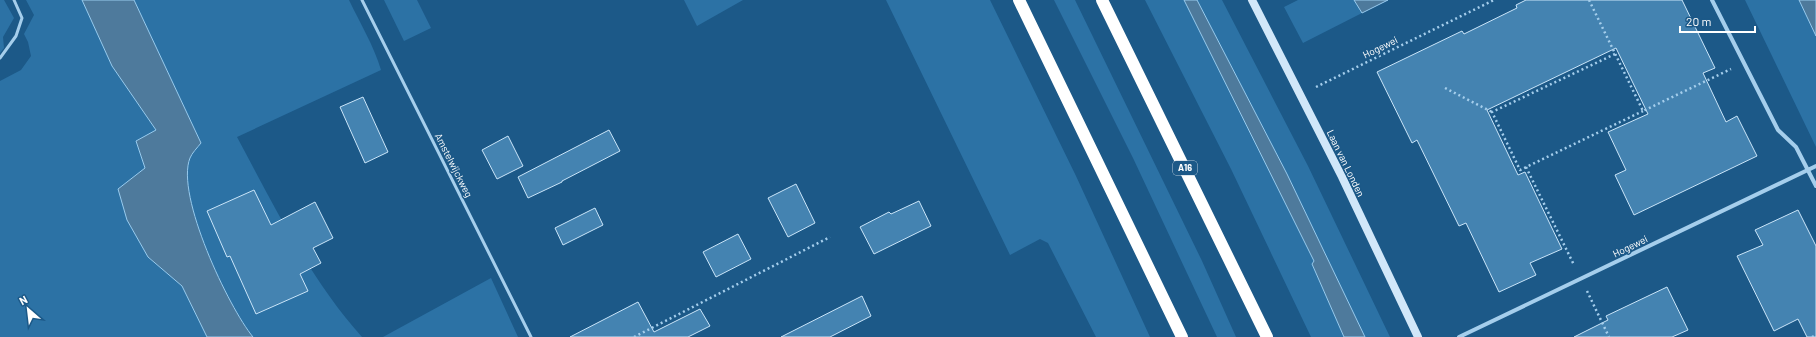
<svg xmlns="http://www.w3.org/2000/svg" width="1816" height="337" font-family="Barlow,sans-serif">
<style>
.green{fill:#2c72a5}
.water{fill:#4e7a9c;stroke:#98cbee}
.building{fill:#4483b1;stroke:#cae5f9}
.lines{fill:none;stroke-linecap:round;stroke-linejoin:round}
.path{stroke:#a5ceec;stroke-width:2.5;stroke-dasharray:2 3;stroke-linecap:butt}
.lane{stroke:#a5ceec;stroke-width:3}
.street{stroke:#a5ceec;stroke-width:4}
.secondary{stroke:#d1e7f9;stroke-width:8}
.highway{stroke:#fff;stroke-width:12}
.labels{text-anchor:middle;stroke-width:3;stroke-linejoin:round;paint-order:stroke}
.shield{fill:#1c5988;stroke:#bbcddb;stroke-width:1}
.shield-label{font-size:9px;font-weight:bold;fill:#fff}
.street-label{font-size:10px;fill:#fff;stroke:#1c5988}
</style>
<rect width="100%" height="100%" fill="#1c5988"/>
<!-- green -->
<path class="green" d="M 0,0 L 4,0 L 14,18 L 3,37 L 4,48 L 0,53 Z
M 26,0 L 82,0 L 112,66 L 156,130 L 145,168 L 148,257 L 182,286 L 207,337 L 0,337 L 0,81 L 21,70 L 31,56 L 28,42 L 24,34 L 34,15 Z
M 134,0 L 349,0 C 360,23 374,46 381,70 L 237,137 C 274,206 310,279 362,337 L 253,337 C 229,308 175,195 190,158 C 192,153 197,148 201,143 Z
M 384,0 L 417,0 L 431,28 L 404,41 Z
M 684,0 L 743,0 L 697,26 Z
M 886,0 L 990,0 L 1076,176 L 1150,337 L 1096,337 L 1048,243 L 1040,239 L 1010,255 Z
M 1054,0 L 1075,0 L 1202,261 L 1236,337 L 1217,337 L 1133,158 Z
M 1145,0 L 1184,0 L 1314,261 L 1312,264 L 1344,337 L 1311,337 L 1231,169 Z
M 1197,0 L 1222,0 L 1308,166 L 1390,337 L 1365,337 L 1287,174 Z
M 1298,0 L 1354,0 L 1362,13 L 1303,43 L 1284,7 Z
M 1745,0 L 1799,0 L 1816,36 L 1816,147 Z
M 491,278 L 518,337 L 383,337 Z"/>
<!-- water -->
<path class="water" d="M 82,0 L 134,0 L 201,143 C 197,148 192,153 190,158 C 175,195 229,308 253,337 L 207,337 L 182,286 L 148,257 L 127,220 L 118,189 L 145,168 L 136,141 L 156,130 L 112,66 Z
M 1184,0 L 1197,0 L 1287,174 L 1365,337 L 1344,337 L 1312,264 L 1314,261 Z
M 1354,0 L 1388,0 L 1362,13 Z
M 1799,0 L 1816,0 L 1816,36 Z"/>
<!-- building -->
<path class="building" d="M 1526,0 L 1682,0 L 1715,68 L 1703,73 L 1726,122 L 1737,116 L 1757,156 L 1634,215 L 1615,175 L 1626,170 L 1608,132 L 1648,114 L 1616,48 L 1487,110 L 1518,175 L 1525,172 L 1562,249 L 1530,263 L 1536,275 L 1499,292 L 1466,223 L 1459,226 L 1417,140 L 1412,143 L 1377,72 L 1462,31 L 1464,34 L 1517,8 L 1516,5 Z
M 363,97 L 388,152 L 365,163 L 340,107 Z
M 609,130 L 620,151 L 562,181 L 562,182 L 528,198 L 518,177 Z
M 508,136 L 523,166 L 497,179 L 482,150 Z
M 796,184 L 815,223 L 788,237 L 768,198 Z
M 254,190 L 271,225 L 315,202 L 333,238 L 313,248 L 321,263 L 300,274 L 308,291 L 256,314 L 230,256 L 227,257 L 207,211 Z
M 919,201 L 931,226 L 874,254 L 860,227 L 889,212 L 891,214 Z
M 595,208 L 603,225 L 563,245 L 555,228 Z
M 1798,210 L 1816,246 L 1816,337 L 1807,337 L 1798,319 L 1774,331 L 1737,256 L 1763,245 L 1755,230 Z
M 738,234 L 751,259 L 716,277 L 703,252 Z
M 1667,287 L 1688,330 L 1672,337 L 1574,337 L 1608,320 L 1606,316 Z
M 862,296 L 871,316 L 830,337 L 781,337 Z
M 638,302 L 654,332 L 700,309 L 710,326 L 688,337 L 570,337 Z"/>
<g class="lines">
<!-- path -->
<path class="path" d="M 1589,0 L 1643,111 L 1731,69
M 1615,54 L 1492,112 L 1520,170 L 1643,111
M 1316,87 L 1494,0
M 1445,88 L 1492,112
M 1526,167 L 1574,265
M 1587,291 L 1609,337
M 634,337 L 830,237
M 1812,337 L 1816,335"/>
<!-- lane -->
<path class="lane" d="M 362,0 L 531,337
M 0,58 L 16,36 L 22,18 L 14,0"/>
<!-- street -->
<path class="street" d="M 1712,0 L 1778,130 L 1796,147 L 1816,186
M 1459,337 L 1816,166"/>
<!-- secondary -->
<path class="secondary" d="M 1252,0 L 1342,177 L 1418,337"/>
<!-- highway -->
<path class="highway" d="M 1019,0 L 1182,337
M 1102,0 L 1267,337"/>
</g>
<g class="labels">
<!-- shield labels -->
<rect class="shield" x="1173" y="161" width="24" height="14" rx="3"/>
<g class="shield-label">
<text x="1185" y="171">A16</text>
</g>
<!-- street labels -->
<g class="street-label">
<text transform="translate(1380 47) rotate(-26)" y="4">Hogewei</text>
<text transform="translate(1346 163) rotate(64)" y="4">Laan van Londen</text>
<text transform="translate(454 165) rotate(63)" y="4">Amstelwijckweg</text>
<text transform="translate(1630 246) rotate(-26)" y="4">Hogewei</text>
</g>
</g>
<!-- north arrow -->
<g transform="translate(28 309) rotate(332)" stroke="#1c5988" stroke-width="3" paint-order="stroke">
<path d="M0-3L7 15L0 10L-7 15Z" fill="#ffffff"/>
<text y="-6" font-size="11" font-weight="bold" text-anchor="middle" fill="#ffffff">N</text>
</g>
<!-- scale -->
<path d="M1680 26v6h75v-6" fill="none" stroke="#ffffff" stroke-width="2"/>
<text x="1686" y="26" font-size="12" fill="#ffffff" stroke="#1c5988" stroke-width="3" paint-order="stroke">20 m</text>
</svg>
